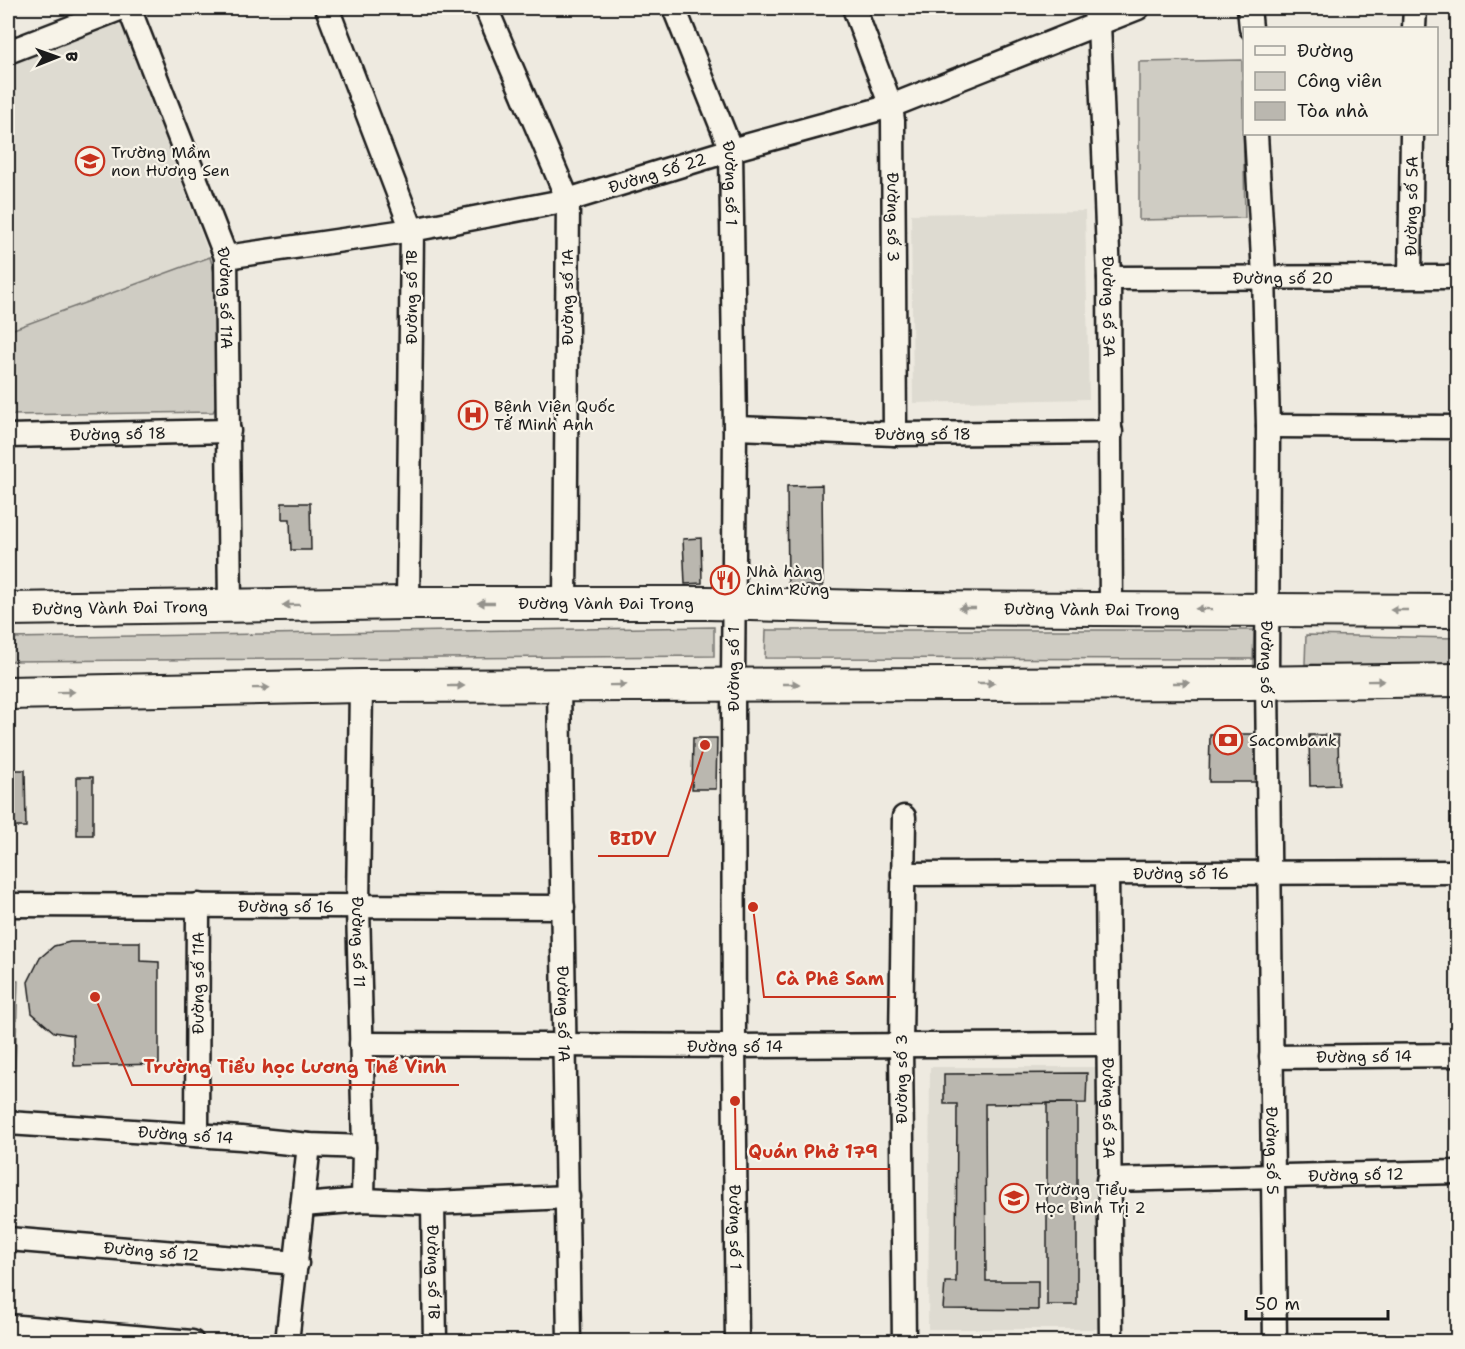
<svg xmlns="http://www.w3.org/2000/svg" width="1465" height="1349" font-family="'Shantell Sans',sans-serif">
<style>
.built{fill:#dedbd1}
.green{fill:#cfccc3;stroke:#767470;stroke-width:1.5}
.building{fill:#bab7af;stroke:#1c1c1c;stroke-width:1.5}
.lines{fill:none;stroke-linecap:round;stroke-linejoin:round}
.street-casing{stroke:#1c1c1c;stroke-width:27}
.secondary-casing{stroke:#1c1c1c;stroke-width:36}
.street{stroke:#f7f3e8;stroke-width:22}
.secondary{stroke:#f7f3e8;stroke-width:32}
.oneway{fill:#94928c}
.labels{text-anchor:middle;stroke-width:4.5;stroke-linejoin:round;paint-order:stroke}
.poi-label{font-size:16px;fill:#1c1c1c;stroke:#f7f3e8;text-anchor:start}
.street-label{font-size:16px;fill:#1c1c1c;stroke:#f7f3e8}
.leader{fill:none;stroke:#c8321e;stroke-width:2}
.callout-dot{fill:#c8321e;stroke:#f7f3e8;stroke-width:2}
.callout-label{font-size:18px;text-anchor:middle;font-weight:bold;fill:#c8321e;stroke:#f7f3e8;stroke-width:4.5;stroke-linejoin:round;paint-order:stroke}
</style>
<rect width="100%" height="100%" fill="#eeeae0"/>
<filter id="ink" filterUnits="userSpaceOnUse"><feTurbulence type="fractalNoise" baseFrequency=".0167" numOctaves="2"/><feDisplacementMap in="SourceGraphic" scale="12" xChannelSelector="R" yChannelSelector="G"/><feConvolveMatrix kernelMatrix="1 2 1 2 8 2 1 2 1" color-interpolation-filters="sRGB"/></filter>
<g filter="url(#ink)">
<!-- built -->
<path class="built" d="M 113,23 L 122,26 L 210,257 L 8,331 L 8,65 Z
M 1085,211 L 1089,399 L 913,403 L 911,214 Z
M 930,1067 L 1100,1067 L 1099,1329 L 928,1329 Z"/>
<!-- green -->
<path class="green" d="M 1242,60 L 1245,218 L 1139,220 L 1139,62 Z
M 210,257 L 215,276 L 219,401 L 213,412 L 8,415 L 8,331 Z
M 714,627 L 714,656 L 8,661 L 8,638 Z
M 766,630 L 1254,630 L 1253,659 L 765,658 Z
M 1306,635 L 1457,638 L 1457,667 L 1305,664 Z
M 8,981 L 18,981 L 15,1068 L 8,1068 Z"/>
<!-- building -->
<path class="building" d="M 822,485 L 823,586 L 788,586 L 787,486 Z
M 282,503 L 310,503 L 311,550 L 291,550 L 290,519 L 282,519 Z
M 701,538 L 702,583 L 685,584 L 683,539 Z
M 1210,734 L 1260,734 L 1259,782 L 1209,782 Z
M 1309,735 L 1338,735 L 1339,785 L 1310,786 Z
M 693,738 L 717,738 L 716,789 L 692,789 Z
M 8,770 L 25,770 L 26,827 L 8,827 Z
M 77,777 L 93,777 L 93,835 L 77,835 Z
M 70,942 L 140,942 L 140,961 L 159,962 L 159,1064 L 74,1066 L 73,1035 L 54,1032 L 32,1013 L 28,982 L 40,958 L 54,946 Z
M 1087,1073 L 1086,1103 L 985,1104 L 986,1281 L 1038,1281 L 1038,1310 L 943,1309 L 945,1282 L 956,1282 L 957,1104 L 944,1104 L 944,1074 Z
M 1047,1103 L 1077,1103 L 1077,1305 L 1047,1305 Z"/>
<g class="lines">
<!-- street casing -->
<g class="street-casing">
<g id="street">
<path id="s1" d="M 129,8 L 226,257 L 230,606"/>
<path d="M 327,8 L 412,230 L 408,603"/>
<path d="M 486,8 L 568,200 L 565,603"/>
<path id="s2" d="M 674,8 L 731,150 L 735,428 L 733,684 L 734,1046 L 737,1342"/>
<path id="s3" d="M 854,8 L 891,106 L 893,121 L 895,434"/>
<path id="s4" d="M 1093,8 L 1099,23 L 1109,278 L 1111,609"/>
<path d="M 1249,8 L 1251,28"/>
<path d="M 1414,28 L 1415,8"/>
<path d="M 8,52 L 122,8"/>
<path id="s5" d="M 1256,134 L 1264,276 L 1268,426 L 1267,682 L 1275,1342"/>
<path id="s6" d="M 226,257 L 412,230 L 568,200 L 731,150 L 891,106 L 1138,8"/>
<path id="s7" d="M 1410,276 L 1412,134"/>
<path id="s8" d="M 1109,278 L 1458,277"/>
<path d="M 1268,426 L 1458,427"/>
<path id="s9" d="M 735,428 L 895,434 L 1111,432"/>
<path id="s10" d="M 8,436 L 229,431"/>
<path id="s11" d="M 361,686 L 358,907 L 364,1147 L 363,1200"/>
<path id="s12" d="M 559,686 L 569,1342"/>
<path id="s13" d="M 903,874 L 1458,872"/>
<path id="s14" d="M 1107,874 L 1111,1342"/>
<path id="s15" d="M 8,905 L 563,907"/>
<path id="s16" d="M 361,1044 L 734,1046 L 1108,1044"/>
<path id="s17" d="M 1271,1057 L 1458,1055"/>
<path id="s18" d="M 8,1123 L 241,1138 L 309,1145 L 364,1147"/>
<path id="s19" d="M 197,1135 L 198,905"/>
<path id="s20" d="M 1108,1180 L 1458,1172"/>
<path id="s21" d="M 433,1203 L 435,1342"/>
<path d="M 303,1205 L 363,1200 L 433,1203 L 568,1197"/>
<path id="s22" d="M 8,1239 L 297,1263"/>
<path d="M 8,1326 L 192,1342"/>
<path d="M 287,1342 L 309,1145"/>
<path d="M 904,1342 L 901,1045 L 904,817"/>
</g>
</g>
<!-- secondary casing -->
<g class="secondary-casing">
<g id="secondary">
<path id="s23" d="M 8,609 L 408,603 L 708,603 L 908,608 L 1458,611"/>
<path d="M 8,693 L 361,686 L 1249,683 L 1458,680"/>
</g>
</g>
<!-- street -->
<use href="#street" class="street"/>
<!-- secondary -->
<use href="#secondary" class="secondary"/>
</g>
<!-- one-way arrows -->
<defs><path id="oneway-solid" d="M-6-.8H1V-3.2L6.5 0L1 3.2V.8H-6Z" transform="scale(1.5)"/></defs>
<g class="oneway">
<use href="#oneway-solid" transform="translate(486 603) rotate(180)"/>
<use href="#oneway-solid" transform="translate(291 605) rotate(179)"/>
<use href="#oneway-solid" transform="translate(967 608) rotate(-180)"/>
<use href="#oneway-solid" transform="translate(1204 609) rotate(-179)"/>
<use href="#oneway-solid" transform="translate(1399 610) rotate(-180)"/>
<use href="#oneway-solid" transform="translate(1376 681) rotate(-1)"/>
<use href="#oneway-solid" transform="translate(986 683)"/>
<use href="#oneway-solid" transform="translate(1181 683)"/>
<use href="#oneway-solid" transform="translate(791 684)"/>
<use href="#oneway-solid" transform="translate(618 685) rotate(-1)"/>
<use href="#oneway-solid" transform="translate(456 686)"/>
<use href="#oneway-solid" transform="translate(261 688) rotate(-1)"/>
<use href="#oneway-solid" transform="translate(66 692) rotate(-1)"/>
</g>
</g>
<!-- icons -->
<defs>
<g id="school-ring" transform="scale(1.5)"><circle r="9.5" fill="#f7f3e8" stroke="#c8321e" stroke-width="1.5"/><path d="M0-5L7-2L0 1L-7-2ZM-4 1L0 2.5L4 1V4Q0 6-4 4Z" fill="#c8321e"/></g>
<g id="hospital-ring" transform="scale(1.5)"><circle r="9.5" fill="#f7f3e8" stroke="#c8321e" stroke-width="1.5"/><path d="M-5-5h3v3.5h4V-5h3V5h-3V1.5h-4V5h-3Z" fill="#c8321e"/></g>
<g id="restaurant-ring" transform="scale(1.5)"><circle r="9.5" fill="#f7f3e8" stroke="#c8321e" stroke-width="1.5"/><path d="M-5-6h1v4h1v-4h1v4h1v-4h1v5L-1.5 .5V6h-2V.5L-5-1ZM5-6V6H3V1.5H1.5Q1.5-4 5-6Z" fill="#c8321e"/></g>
<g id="bank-ring" transform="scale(1.5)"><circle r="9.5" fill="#f7f3e8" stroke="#c8321e" stroke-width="1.5"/><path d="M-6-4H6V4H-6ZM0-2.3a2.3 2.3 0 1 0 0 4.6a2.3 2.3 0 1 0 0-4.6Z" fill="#c8321e"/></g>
</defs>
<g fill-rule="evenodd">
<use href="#school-ring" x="90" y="161"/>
<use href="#hospital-ring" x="473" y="415"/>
<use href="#restaurant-ring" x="725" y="580"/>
<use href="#bank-ring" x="1228" y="740"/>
<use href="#school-ring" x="1014" y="1198"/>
</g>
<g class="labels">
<!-- poi labels -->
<g class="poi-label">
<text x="111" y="158">Trường Mầm<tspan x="111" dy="18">non Hương Sen</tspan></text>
<text x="494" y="412">Bệnh Viện Quốc<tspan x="494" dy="18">Tế Minh Anh</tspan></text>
<text x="746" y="577">Nhà hàng<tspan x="746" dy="18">Chim Rừng</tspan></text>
<text x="1249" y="746">Sacombank</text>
<text x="1035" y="1195">Trường Tiểu<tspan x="1035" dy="18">Học Bình Trị 2</tspan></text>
</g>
<!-- street labels -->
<g class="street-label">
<text dy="6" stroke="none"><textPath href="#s6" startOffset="440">Đường Số 22</textPath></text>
<text dy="6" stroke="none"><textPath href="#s2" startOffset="186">Đường số 1</textPath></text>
<text dy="6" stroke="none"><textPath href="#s7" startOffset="70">Đường số 5A</textPath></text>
<text dy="6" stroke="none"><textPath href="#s3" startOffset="216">Đường số 3</textPath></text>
<text dy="6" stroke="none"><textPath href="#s8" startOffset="174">Đường số 20</textPath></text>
<text transform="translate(411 297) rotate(-90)" y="6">Đường số 1B</text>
<text transform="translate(567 297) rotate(-90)" y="6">Đường số 1A</text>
<text dy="6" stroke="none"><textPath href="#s1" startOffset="308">Đường số 11A</textPath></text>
<text dy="6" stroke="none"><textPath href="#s4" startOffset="300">Đường số 3A</textPath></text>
<text dy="6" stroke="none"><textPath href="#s10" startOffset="110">Đường số 18</textPath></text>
<text dy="6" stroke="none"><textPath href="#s9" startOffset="188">Đường số 18</textPath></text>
<text dy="6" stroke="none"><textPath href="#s23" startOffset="598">Đường Vành Đai Trong</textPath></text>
<text dy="6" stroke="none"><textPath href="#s23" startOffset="112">Đường Vành Đai Trong</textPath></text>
<text dy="6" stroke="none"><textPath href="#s23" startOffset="1084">Đường Vành Đai Trong</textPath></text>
<text dy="6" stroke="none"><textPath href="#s5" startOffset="531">Đường số 5</textPath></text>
<text transform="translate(733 669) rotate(-90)" y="6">Đường số 1</text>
<text dy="6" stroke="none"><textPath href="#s13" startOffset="278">Đường số 16</textPath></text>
<text dy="6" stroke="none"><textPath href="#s15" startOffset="278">Đường số 16</textPath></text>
<text dy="6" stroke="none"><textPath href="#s11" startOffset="256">Đường số 11</textPath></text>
<text dy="6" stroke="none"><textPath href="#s19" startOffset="152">Đường số 11A</textPath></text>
<text dy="6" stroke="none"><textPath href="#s12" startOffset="328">Đường số 1A</textPath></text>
<text dy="6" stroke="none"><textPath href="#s16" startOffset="374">Đường số 14</textPath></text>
<text dy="6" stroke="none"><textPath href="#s17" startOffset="93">Đường số 14</textPath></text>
<text transform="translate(901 1079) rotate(-90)" y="6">Đường số 3</text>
<text dy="6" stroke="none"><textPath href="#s14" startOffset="234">Đường số 3A</textPath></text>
<text dy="6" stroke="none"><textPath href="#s18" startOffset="178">Đường số 14</textPath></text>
<text dy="6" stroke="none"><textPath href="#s5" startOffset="1017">Đường số 5</textPath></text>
<text dy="6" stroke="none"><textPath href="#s20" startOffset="248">Đường số 12</textPath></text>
<text dy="6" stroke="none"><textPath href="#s2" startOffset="1230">Đường số 1</textPath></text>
<text dy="6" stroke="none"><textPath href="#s22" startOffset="144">Đường số 12</textPath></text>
<text dy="6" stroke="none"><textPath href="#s21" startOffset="69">Đường số 1B</textPath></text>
</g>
</g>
<!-- callouts -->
<path class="leader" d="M705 745L668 856H598M753 907L764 997H896M95 997L132 1085H459M735 1101L736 1169H890"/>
<g class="callout-dot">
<circle cx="705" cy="745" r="6"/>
<circle cx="753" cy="907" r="6"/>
<circle cx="95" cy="997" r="6"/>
<circle cx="735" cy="1101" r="6"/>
</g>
<g class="callout-label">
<text x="633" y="845">BIDV</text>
<text x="830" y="985">Cà Phê Sam</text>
<text x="295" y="1073">Trường Tiểu học Lương Thế Vinh</text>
<text x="813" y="1158">Quán Phở 179</text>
</g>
<!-- margin -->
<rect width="1465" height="1349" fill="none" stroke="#f7f3e8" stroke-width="30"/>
<rect x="15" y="15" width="1435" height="1319" fill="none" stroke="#1c1c1c" stroke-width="2" filter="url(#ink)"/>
<!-- legend -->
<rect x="1243" y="27" width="195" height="108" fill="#f7f3e8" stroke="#9f9d96" stroke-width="1.5"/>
<rect x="1255" y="46" width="30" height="9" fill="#f7f3e8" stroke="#9f9d96" stroke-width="1.5"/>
<text x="1297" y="57" font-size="18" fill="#1c1c1c">Đường</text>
<rect x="1255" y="72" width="30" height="18" fill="#cfccc3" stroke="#9f9d96" stroke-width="1.5"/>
<text x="1297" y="87" font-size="18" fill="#1c1c1c">Công viên</text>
<rect x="1255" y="102" width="30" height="18" fill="#bab7af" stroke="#9f9d96" stroke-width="1.5"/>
<text x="1297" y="117" font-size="18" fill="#1c1c1c">Tòa nhà</text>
<!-- north arrow -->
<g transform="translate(57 57) rotate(89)" stroke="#f7f3e8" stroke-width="4.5" paint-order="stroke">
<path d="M0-4.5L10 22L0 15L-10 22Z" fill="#1c1c1c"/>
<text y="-9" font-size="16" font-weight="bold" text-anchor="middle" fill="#1c1c1c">B</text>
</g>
<!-- scale -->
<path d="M1246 1310v9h142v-9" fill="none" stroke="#1c1c1c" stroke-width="3"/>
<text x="1255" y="1310" font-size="18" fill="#1c1c1c" stroke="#f7f3e8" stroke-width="4.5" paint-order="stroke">50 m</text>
</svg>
